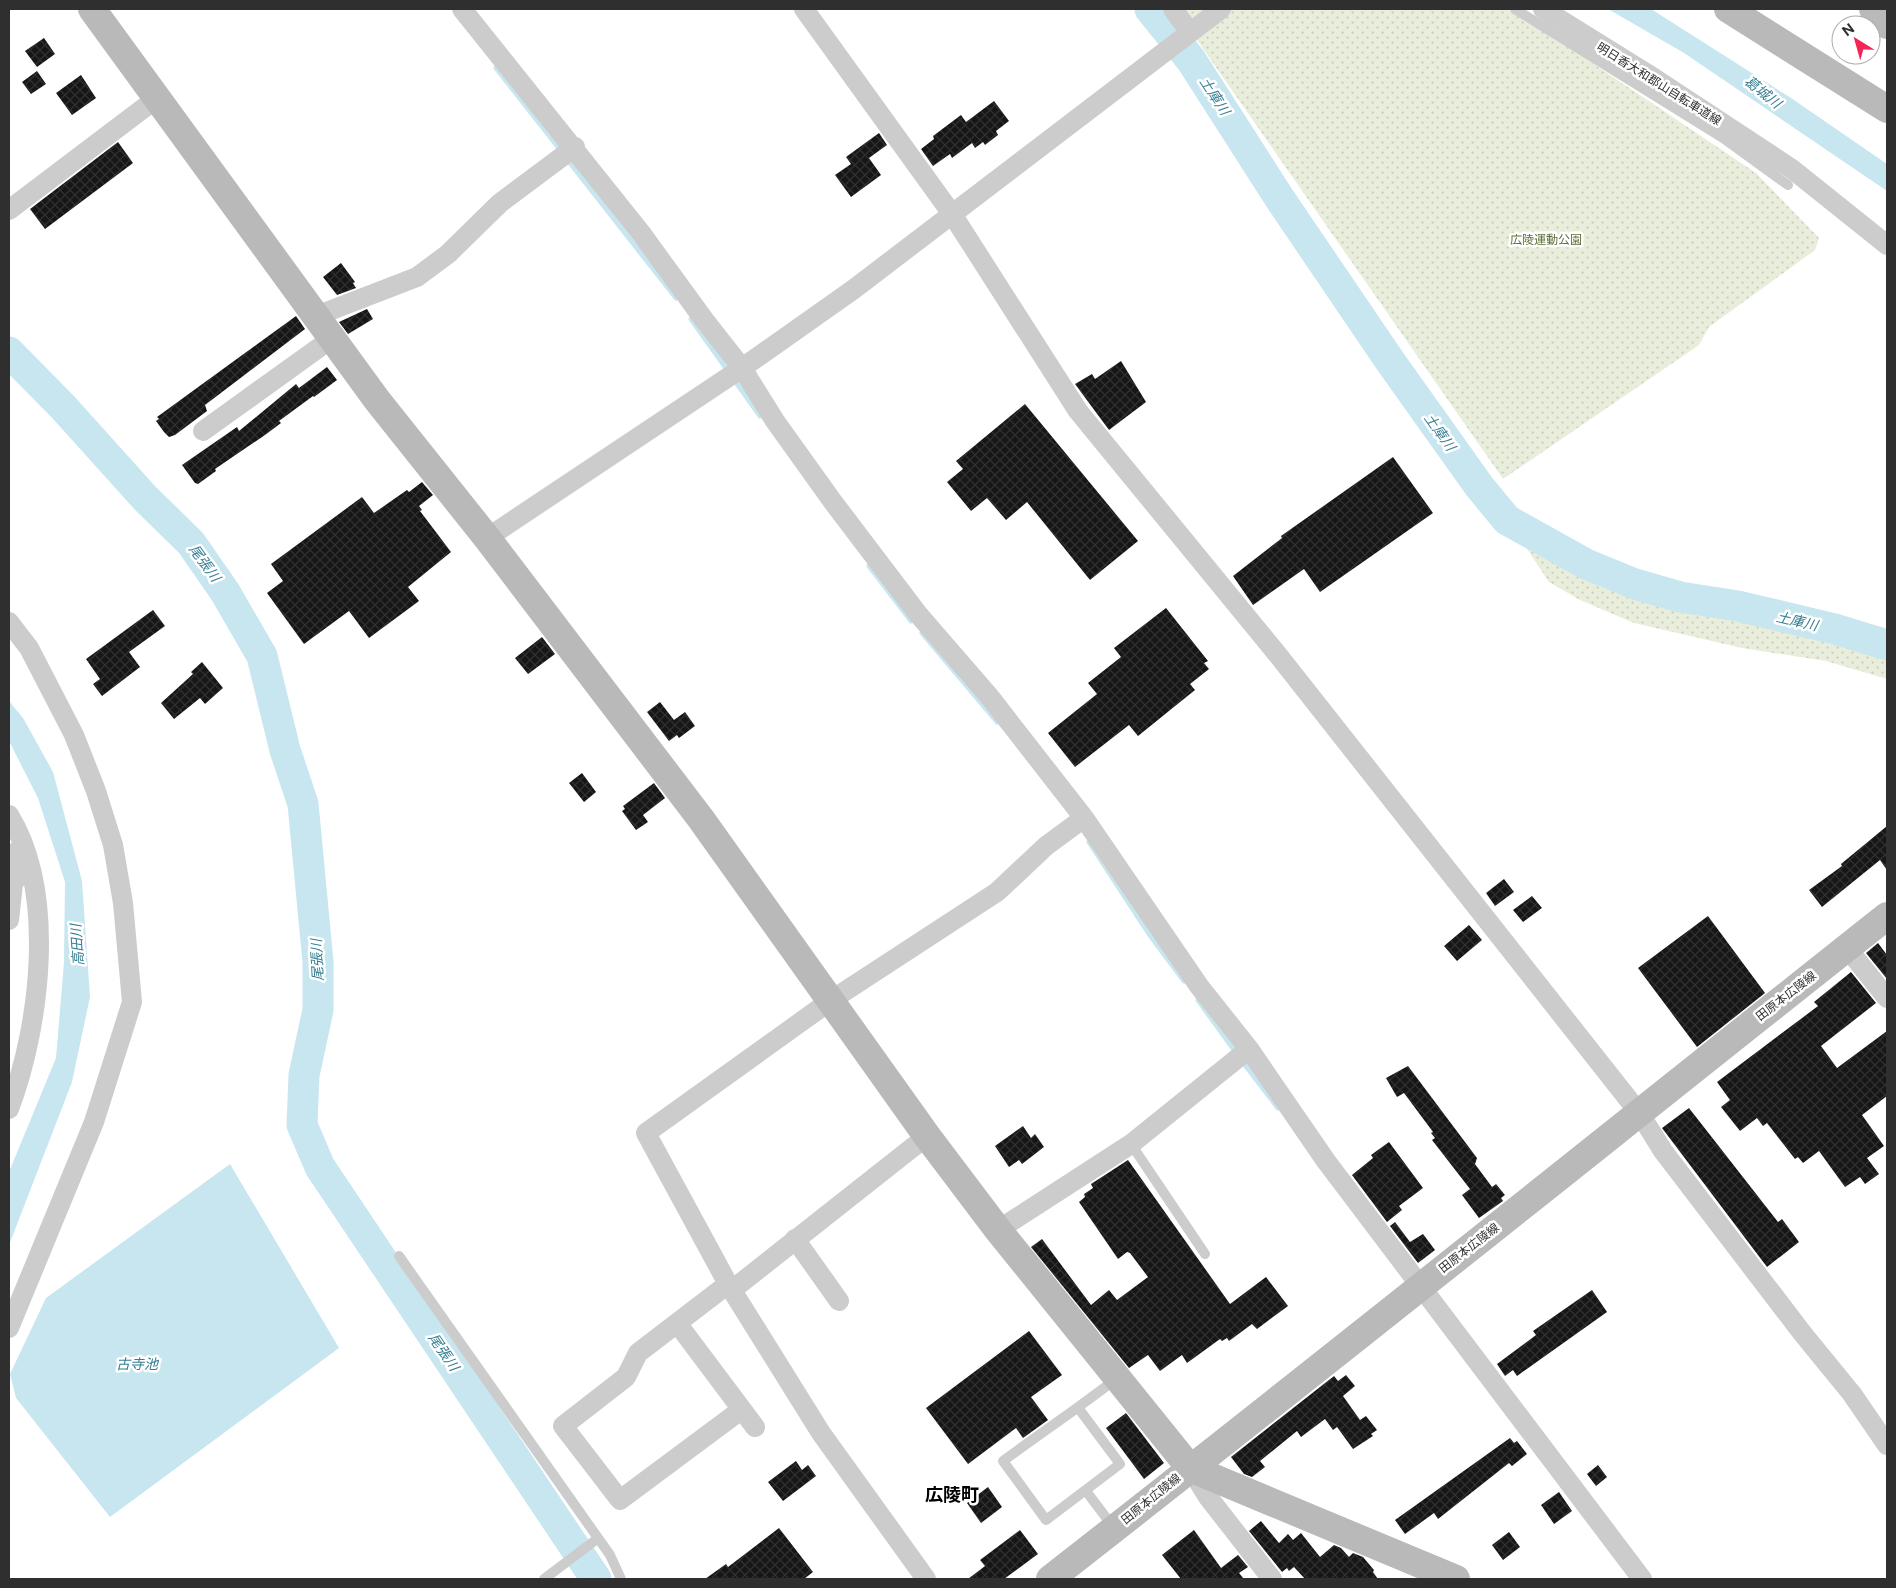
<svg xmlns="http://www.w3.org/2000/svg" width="1896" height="1588" font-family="'Public Sans','Noto Sans JP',sans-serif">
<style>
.grass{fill:url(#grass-dots)}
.water{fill:#c7e6ef}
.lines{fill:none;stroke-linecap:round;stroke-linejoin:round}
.stream{stroke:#c7e6ef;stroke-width:5}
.river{stroke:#c7e6ef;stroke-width:31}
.building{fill:url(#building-cross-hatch)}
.lane{stroke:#ccc;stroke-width:10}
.street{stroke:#ccc;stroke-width:20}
.secondary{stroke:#b9b9b9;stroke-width:28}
.labels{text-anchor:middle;stroke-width:5;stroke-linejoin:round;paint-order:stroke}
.street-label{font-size:12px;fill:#2f2f2f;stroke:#fff}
.park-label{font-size:12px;fill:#5b6f39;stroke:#fff}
.water-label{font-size:14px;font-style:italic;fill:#347d92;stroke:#fff}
.district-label{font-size:18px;font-weight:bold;fill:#000;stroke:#fff}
</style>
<defs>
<pattern id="grass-dots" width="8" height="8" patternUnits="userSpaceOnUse" patternTransform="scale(1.25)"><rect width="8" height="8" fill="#e9eedc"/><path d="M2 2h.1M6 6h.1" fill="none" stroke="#c8ccbd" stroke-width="1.8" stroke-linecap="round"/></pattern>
<pattern id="building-cross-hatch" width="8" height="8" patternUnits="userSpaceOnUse" patternTransform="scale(1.25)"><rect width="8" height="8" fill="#161616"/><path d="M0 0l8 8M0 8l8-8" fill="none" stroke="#303030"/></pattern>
</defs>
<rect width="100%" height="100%" fill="#fff"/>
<!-- grass -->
<path class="grass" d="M 1173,9 L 1507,9 L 1567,46 L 1756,173 L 1819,238 L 1815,250 L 1709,327 L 1699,345 L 1503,479 L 1190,30 Z
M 1527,549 L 1603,587 L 1632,598 L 1855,647 L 1887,657 L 1887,679 L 1826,661 L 1742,648 L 1634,623 L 1580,600 L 1549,582 Z"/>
<!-- water -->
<path class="water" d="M 1608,9 L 1651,9 L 1791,98 L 1887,164 L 1887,191 L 1684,53 Z
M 9,701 L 23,718 L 53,772 L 82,881 L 90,997 L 72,1082 L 9,1245 L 9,1172 L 56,1058 L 64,962 L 65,882 L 38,798 L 9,741 Z
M 230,1164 L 339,1348 L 110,1517 L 16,1398 L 10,1374 L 46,1298 Z"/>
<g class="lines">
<!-- stream -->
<path class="stream" d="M 496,68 L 562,152
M 567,159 L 676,298
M 691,319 L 728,371
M 733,378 L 760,416
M 869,566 L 911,621
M 922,633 L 997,722
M 1089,842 L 1149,934 L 1184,981
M 1198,1000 L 1237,1054
M 1242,1061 L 1278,1108"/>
<!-- river -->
<path class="river" d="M 1150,9 L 1191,60 L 1280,199 L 1390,361 L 1479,486 L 1507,520 L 1586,564 L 1635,584 L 1680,597 L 1738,606 L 1835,629 L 1887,645
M 9,352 L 64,408 L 145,498 L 191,543 L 225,592 L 262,656 L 285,750 L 303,804 L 318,962 L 318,1010 L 304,1075 L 302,1125 L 320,1167 L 596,1579"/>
</g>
<!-- building -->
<path class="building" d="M 44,38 L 55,54 L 37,67 L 25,51 Z
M 37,71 L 46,84 L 31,94 L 22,82 Z
M 81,75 L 96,98 L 72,115 L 56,93 Z
M 994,101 L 1009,121 L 996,131 L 998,135 L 985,145 L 983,142 L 975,148 L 972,143 L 952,158 L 950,154 L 933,166 L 921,149 L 934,139 L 933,136 L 961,115 L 966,122 Z
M 879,133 L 887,145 L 869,158 L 881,175 L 851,197 L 835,175 L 851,164 L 846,157 Z
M 118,142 L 133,163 L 45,229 L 30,209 Z
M 341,263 L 355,282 L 353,283 L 356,288 L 337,295 L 323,277 Z
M 367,309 L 373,319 L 348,334 L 339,322 Z
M 296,316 L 305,329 L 205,405 L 207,411 L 175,435 L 169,437 L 164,432 L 156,421 L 159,419 L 157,417 Z
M 1121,361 L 1146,402 L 1109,430 L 1075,384 L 1092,374 L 1095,379 Z
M 327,367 L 337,380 L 314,397 L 313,396 L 279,421 L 281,423 L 265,435 L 215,469 L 216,471 L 198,484 L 195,483 L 182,465 L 237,427 L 239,431 L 296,384 L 299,388 Z
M 1025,404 L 1138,541 L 1090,580 L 1027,502 L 1006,520 L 987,498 L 971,511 L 947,482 L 963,469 L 956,461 Z
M 1393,457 L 1433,513 L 1320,592 L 1304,569 L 1253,605 L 1233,576 L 1282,538 L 1281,536 Z
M 422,482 L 433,495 L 419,506 L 422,510 L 420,511 L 451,552 L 408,587 L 419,601 L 369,638 L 349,611 L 304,644 L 267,593 L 283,581 L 271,564 L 362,497 L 374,513 L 407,490 L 409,492 Z
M 1166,608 L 1208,661 L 1204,663 L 1209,669 L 1190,684 L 1195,690 L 1138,736 L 1129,725 L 1075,767 L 1048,733 L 1097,694 L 1088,683 L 1121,657 L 1114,648 Z
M 153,610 L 165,626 L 129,652 L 140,667 L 102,696 L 93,684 L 100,679 L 86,659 Z
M 542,637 L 555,654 L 528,674 L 515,658 Z
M 202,662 L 223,688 L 205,704 L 200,698 L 174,719 L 161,703 L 193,674 L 191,672 Z
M 660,702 L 674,720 L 685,712 L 695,726 L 679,738 L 677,735 L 669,741 L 647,712 Z
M 582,773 L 596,792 L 584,802 L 569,783 Z
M 654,783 L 665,798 L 643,815 L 648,822 L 636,830 L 622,811 L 625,809 L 623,806 Z
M 1887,826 L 1887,870 L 1880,860 L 1822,907 L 1809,890 L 1842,866 L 1841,864 Z
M 1504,879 L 1514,892 L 1495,906 L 1486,893 Z
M 1532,896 L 1542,908 L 1523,922 L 1513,910 Z
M 1708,916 L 1765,993 L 1697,1047 L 1638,968 Z
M 1469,925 L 1482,940 L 1457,961 L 1444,946 Z
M 1878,943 L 1887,955 L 1887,979 L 1866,953 Z
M 1851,972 L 1876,1003 L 1821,1046 L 1837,1068 L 1887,1031 L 1887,1096 L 1862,1115 L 1884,1146 L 1867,1158 L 1879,1174 L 1865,1184 L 1860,1177 L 1845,1187 L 1819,1151 L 1803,1163 L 1798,1157 L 1795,1159 L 1767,1123 L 1763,1126 L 1757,1118 L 1740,1131 L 1721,1107 L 1730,1100 L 1717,1082 L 1818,1006 L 1814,1002 Z
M 1408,1066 L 1477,1158 L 1475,1164 L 1492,1187 L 1496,1184 L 1505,1195 L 1501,1198 L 1503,1201 L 1479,1218 L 1462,1195 L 1470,1189 L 1432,1140 L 1435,1138 L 1431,1133 L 1433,1132 L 1404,1093 L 1397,1097 L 1386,1078 Z
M 1689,1108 L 1778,1222 L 1782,1219 L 1799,1242 L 1767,1267 L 1662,1128 Z
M 1023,1126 L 1031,1138 L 1035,1134 L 1044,1147 L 1022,1164 L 1019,1160 L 1009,1167 L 995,1146 Z
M 1389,1142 L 1423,1188 L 1399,1206 L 1402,1210 L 1387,1222 L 1352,1175 L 1373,1158 L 1371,1155 Z
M 1128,1160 L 1230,1304 L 1266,1277 L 1288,1306 L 1257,1329 L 1252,1324 L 1229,1341 L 1227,1338 L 1222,1341 L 1220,1339 L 1187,1363 L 1182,1355 L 1160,1371 L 1148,1355 L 1129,1368 L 1031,1247 L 1042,1239 L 1091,1305 L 1109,1290 L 1117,1300 L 1148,1277 L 1130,1253 L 1127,1252 L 1118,1259 L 1079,1202 L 1085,1197 L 1084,1194 L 1093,1188 L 1091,1184 Z
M 1395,1222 L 1410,1242 L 1423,1234 L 1435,1250 L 1418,1263 L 1390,1226 Z
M 1592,1290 L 1607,1312 L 1517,1376 L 1513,1370 L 1505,1376 L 1497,1364 L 1536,1335 L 1533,1331 Z
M 1029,1331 L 1062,1375 L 1031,1397 L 1048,1420 L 1023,1438 L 1016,1428 L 968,1464 L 926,1408 Z
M 1346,1375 L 1355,1386 L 1343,1396 L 1360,1420 L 1366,1416 L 1377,1430 L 1371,1434 L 1373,1436 L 1353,1449 L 1337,1427 L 1333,1430 L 1325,1419 L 1301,1437 L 1297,1431 L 1260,1461 L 1265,1467 L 1252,1477 L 1244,1474 L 1231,1457 L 1334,1376 L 1338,1381 Z
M 1126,1413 L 1164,1463 L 1144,1479 L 1106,1428 Z
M 1510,1438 L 1514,1443 L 1517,1441 L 1527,1454 L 1512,1466 L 1509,1463 L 1438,1519 L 1434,1513 L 1405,1534 L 1395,1520 Z
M 796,1461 L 802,1470 L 808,1465 L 816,1476 L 783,1501 L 768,1482 Z
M 1598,1465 L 1607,1477 L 1596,1486 L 1587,1474 Z
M 988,1487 L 1002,1507 L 981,1523 L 967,1503 Z
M 1559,1492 L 1572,1511 L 1554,1524 L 1541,1505 Z
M 1261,1521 L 1279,1543 L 1288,1534 L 1293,1540 L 1301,1533 L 1320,1557 L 1334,1545 L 1341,1548 L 1349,1557 L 1353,1553 L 1363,1557 L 1374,1570 L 1373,1572 L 1378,1579 L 1305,1579 L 1294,1567 L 1289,1571 L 1287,1568 L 1282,1572 L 1249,1531 Z
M 779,1528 L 813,1572 L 804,1579 L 705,1579 L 726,1564 L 728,1567 Z
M 1020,1530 L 1038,1554 L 1004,1579 L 968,1579 L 985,1566 L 980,1560 Z
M 1194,1530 L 1221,1568 L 1238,1555 L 1248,1567 L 1239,1573 L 1244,1579 L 1181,1579 L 1162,1555 Z
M 1509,1532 L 1520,1547 L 1503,1560 L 1492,1545 Z"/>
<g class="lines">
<!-- lane -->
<path class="lane" d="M 1515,9 L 1723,138 L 1788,185
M 1131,1144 L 1205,1254
M 399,1256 L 610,1555 L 621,1579
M 1079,1409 L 1120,1464 L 1046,1520 L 1003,1461 C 1041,1433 1080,1407 1117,1378
M 1086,1491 L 1114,1528
M 544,1579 L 597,1539"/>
<!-- street -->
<path class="street" d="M 462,9 L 641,233 L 705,321 L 742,368 L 775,421 L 833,502 L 918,614 L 989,696 L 1084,818 L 1199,986 L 1249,1049 L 1326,1161 L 1642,1579
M 804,9 L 952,214 L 1078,411 L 1278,655 L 1640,1114 L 1663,1151 L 1803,1334 L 1852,1394 L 1887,1445
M 1173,9 L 1189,31
M 1543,9 L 1654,78 L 1792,169 L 1887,245
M 9,210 L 157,98
M 316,316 L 417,277 L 448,254 L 500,203 L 575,147
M 203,431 L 331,339
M 487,538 L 742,368 L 854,289 L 1221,9
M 9,622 L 29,648 L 74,735 L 96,791 L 113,845 L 123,903 L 132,1002 L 94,1122 L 9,1328
M 9,815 C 57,893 40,1027 9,1109
M 9,920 L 13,884 L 20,873 L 13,853
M 1847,948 L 1887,998
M 998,1230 L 1131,1144 L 1249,1049
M 795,1239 L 839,1301
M 728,1284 L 638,1353 L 626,1377 L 563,1426 L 620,1500 L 741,1410
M 732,1290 L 927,1136
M 677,1323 L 755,1427
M 1190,1468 L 1208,1497 L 1272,1579
M 926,1579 L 821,1433 L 728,1284 L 646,1133 L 830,1001 L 997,892 L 1046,846 L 1084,818"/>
<!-- secondary -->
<path class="secondary" d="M 92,9 L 377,400 L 487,538 L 701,819 L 927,1136 L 998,1230 L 1190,1468 L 1456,1579
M 1728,9 L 1887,109
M 1873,9 L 1887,25
M 1050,1579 C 1331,1360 1608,1137 1887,916"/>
</g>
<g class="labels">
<!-- street labels -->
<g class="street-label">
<text transform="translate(1659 84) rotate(32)" y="4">明日香大和郡山自転車道線</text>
<text transform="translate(1786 996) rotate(-38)" y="4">田原本広陵線</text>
<text transform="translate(1469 1248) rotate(-38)" y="4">田原本広陵線</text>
<text transform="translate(1151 1499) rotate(-39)" y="4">田原本広陵線</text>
</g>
<!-- park labels -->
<g class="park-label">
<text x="1546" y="244">広陵運動公園</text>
</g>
<!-- water labels -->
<g class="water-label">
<text transform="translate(1763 92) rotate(39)" y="5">葛城川</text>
<text transform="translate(1215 96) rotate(57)" y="5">土庫川</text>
<text transform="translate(1440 432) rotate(55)" y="5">土庫川</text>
<text transform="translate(205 563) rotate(54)" y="5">尾張川</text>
<text transform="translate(1797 621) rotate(13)" y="5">土庫川</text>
<text transform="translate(77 945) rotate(-94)" y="5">高田川</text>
<text transform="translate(317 960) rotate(-93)" y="5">尾張川</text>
<text transform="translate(444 1352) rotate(56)" y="5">尾張川</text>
<text x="137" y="1369">古寺池</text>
</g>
<!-- district labels -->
<g class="district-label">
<text x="952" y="1501">広陵町</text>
</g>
</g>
<!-- border -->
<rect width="1896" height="1588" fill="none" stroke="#2f2f2f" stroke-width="20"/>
<!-- north arrow -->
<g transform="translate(1856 40) rotate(323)"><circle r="24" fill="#ffffff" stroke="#acacac"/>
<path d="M0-4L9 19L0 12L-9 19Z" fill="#f42456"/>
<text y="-8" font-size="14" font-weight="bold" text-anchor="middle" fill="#2f2f2f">N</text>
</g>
</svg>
